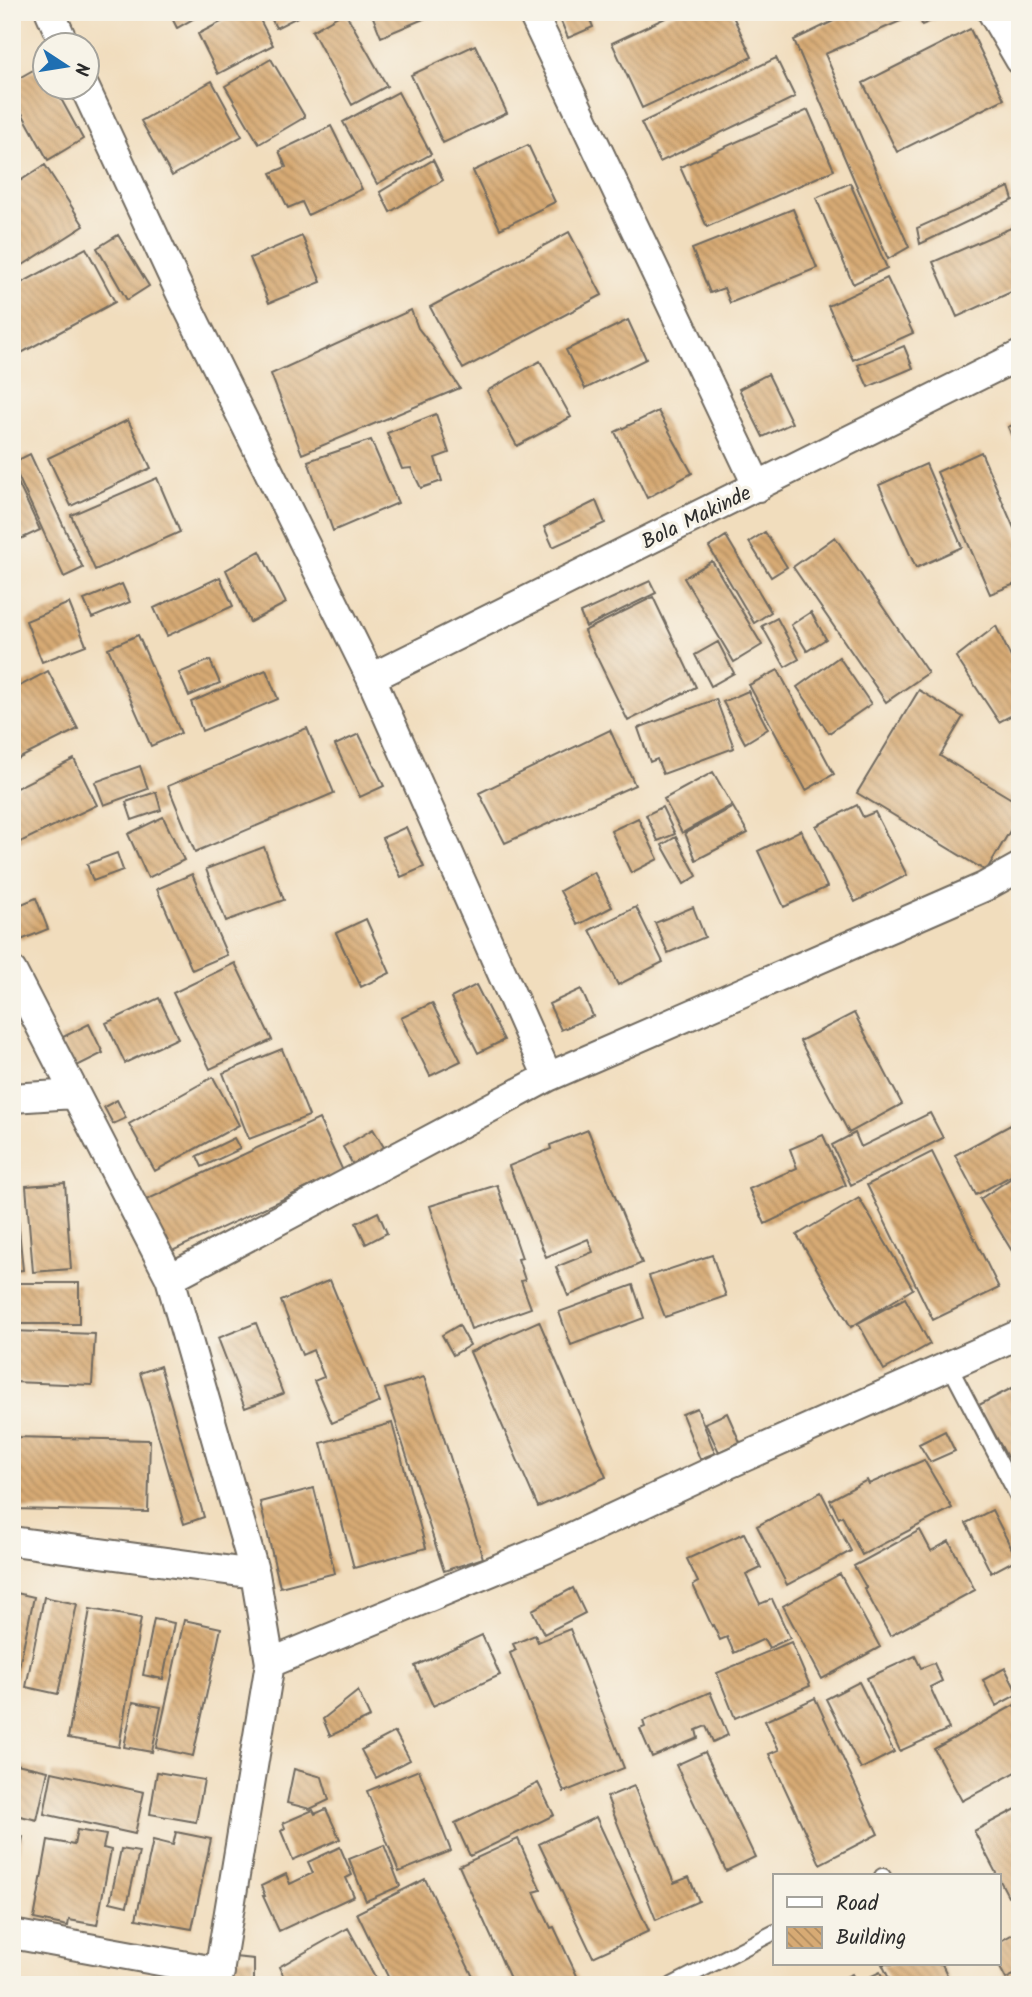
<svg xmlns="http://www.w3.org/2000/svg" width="1032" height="1997" font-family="Kalam,sans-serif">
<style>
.building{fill:url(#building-back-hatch)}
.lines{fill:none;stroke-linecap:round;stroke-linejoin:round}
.lane-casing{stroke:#70695e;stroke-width:18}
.street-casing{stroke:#70695e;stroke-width:32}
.lane{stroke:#fff;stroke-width:14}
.street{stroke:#fff;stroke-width:28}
.labels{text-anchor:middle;stroke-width:7;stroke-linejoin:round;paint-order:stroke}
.street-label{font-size:21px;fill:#2b2b2b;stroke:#f7f3e8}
</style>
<defs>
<pattern id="building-back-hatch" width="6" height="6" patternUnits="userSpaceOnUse" patternTransform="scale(1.75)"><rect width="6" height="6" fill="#d7aa74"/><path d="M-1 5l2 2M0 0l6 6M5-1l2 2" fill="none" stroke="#af8b5f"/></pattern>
</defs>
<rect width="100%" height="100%" fill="#f7f3e8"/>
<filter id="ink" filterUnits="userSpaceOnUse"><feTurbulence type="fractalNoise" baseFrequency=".0143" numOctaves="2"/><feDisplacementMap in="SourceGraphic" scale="14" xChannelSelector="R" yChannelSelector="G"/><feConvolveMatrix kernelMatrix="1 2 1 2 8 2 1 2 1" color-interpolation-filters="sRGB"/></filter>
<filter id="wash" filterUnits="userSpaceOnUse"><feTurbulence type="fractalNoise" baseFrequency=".00686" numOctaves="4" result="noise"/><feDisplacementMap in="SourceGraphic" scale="28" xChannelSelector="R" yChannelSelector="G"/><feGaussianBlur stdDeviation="1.57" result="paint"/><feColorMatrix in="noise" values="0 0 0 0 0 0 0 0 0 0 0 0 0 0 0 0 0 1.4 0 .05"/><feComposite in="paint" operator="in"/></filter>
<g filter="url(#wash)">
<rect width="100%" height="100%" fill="#f1ddbd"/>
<g id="blocks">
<!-- building -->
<path class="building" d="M 169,12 L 205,12 L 177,28 Z
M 240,12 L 256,12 L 273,45 L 218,74 L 198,34 Z
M 268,12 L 307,12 L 276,28 Z
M 345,12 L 387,86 L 352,105 L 312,31 Z
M 371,12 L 440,12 L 381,37 Z
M 557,12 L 587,12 L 593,27 L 568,38 Z
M 678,12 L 731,12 L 752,57 L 642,108 L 612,43 Z
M 852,12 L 912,12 L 914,15 L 825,54 L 909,247 L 888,259 L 794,40 Z
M 918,12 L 953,12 L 922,25 Z
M 970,29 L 1004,99 L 897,152 L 863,83 Z
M 475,45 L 507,113 L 443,143 L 411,75 Z
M 776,58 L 795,97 L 660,162 L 641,123 Z
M 271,59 L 305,117 L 259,144 L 225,86 Z
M 42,65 L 46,71 L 46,88 L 55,88 L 83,139 L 48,160 L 12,95 L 12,82 Z
M 212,81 L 242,136 L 172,176 L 141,121 Z
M 398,92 L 431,154 L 377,184 L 343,122 Z
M 808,110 L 834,170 L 707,227 L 680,167 Z
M 331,126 L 362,189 L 308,215 L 302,202 L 288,208 L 271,173 L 286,167 L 279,151 Z
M 528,145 L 555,202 L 500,229 L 473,171 Z
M 433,160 L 443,180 L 390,212 L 380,192 Z
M 45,165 L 84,226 L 12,272 L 12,186 Z
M 850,183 L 887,268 L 853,284 L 816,198 Z
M 1009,187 L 1013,200 L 920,244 L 917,228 Z
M 793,209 L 817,268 L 730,303 L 724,288 L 710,293 L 692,249 Z
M 1020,224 L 1020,288 L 957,317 L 933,262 Z
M 569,232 L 602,295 L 463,369 L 430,307 Z
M 118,235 L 149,286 L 127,300 L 97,248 Z
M 302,236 L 321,282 L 269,303 L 250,258 Z
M 86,248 L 115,302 L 12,358 L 12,288 Z
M 887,278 L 913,333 L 853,360 L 828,306 Z
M 411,310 L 418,328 L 432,346 L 460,388 L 302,454 L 271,374 Z
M 628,320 L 646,359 L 585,389 L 566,350 Z
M 904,346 L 913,368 L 868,387 L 858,365 Z
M 540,361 L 571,417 L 517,446 L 487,391 Z
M 768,374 L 792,423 L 763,437 L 739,389 Z
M 658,411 L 692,473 L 647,498 L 615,432 Z
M 436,414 L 449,453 L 435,458 L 442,481 L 421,488 L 411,468 L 402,469 L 387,433 Z
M 128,420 L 151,468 L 71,506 L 48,458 Z
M 1020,422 L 1020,454 L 1008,427 Z
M 371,440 L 398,503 L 333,531 L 308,461 Z
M 981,452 L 1020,542 L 1020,582 L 990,594 L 937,472 Z
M 30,454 L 83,568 L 64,577 L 12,463 Z
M 926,464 L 962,547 L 916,568 L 879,485 Z
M 12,470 L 40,530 L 12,543 Z
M 157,478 L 180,532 L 95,570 L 71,515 Z
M 596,501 L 605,523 L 553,547 L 544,527 Z
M 765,532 L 787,567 L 771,577 L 749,542 Z
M 726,536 L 771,612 L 754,623 L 709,547 Z
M 835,537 L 928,673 L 886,702 L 793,567 Z
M 260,551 L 286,603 L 250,622 L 226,570 Z
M 712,561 L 762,645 L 734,662 L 684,578 Z
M 220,577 L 233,606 L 167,636 L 154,608 Z
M 650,581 L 656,593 L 586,627 L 580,613 Z
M 122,584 L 130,602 L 92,618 L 84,600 Z
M 653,597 L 696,687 L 628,721 L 584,631 Z
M 69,603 L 86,645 L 42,662 L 26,621 Z
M 811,612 L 826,639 L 807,651 L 791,625 Z
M 777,618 L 799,659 L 785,667 L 762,626 Z
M 996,626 L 1020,676 L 1020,711 L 999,722 L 956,657 Z
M 138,635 L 181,733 L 151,746 L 108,648 Z
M 718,642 L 734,673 L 711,686 L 695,655 Z
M 839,657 L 871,704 L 829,733 L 797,687 Z
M 210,660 L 220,683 L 189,696 L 179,673 Z
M 266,670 L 278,699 L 202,731 L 191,702 Z
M 778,670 L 834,774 L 806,790 L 749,685 Z
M 48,671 L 78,729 L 12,762 L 12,690 Z
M 919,690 L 963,717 L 940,756 L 1020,804 L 1020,814 L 986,871 L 857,793 Z
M 748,691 L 768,729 L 745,743 L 723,702 Z
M 716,699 L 734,748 L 663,774 L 657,759 L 650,762 L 638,728 Z
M 307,728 L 334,793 L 195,852 L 168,786 Z
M 610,730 L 635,785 L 505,843 L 479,793 Z
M 359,734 L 384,786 L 360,797 L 335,745 Z
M 74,759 L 97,805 L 12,846 L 12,790 Z
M 140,766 L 148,789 L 104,805 L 95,782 Z
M 713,772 L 732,805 L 682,833 L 664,799 Z
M 156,792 L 161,810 L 132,820 L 126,802 Z
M 857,805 L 863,817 L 875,812 L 907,875 L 855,902 L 816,826 Z
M 662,807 L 675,834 L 658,841 L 646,815 Z
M 733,807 L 748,833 L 696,860 L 685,833 Z
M 163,817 L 184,860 L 148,878 L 128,834 Z
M 638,818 L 658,859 L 631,873 L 611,831 Z
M 406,827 L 424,867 L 401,877 L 382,838 Z
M 801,830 L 827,887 L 784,907 L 758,851 Z
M 676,837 L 697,876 L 684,884 L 662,845 Z
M 264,847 L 284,900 L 226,921 L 206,869 Z
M 117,853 L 123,870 L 93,881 L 87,864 Z
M 594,872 L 612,907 L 578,925 L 560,891 Z
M 192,874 L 227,955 L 192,970 L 157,889 Z
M 36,898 L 48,929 L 21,940 L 12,919 L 12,908 Z
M 636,907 L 663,962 L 618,985 L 590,930 Z
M 693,907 L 705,937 L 668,953 L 655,923 Z
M 366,919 L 390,973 L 361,987 L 336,933 Z
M 235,963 L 272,1040 L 210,1069 L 173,993 Z
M 476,985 L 504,1040 L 478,1053 L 451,998 Z
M 581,989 L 593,1016 L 561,1030 L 549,1004 Z
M 159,998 L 178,1038 L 125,1063 L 106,1023 Z
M 432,1003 L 461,1061 L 430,1076 L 401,1018 Z
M 854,1013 L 902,1104 L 849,1133 L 800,1041 Z
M 89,1024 L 103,1053 L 73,1068 L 59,1039 Z
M 282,1049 L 309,1116 L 249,1139 L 223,1073 Z
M 213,1077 L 239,1125 L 155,1171 L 129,1124 Z
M 117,1100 L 126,1118 L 113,1124 L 104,1107 Z
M 930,1113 L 943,1138 L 851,1185 L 832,1145 L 855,1133 L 861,1147 Z
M 319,1119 L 343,1171 L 168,1253 L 144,1201 Z
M 1020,1120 L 1020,1171 L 976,1195 L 955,1155 Z
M 373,1129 L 388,1154 L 357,1172 L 343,1147 Z
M 588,1130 L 642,1263 L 568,1296 L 556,1267 L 593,1252 L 588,1239 L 546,1257 L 509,1166 L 551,1149 L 550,1145 Z
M 823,1135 L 846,1185 L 765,1224 L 749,1189 L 797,1168 L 790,1149 Z
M 234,1138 L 240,1149 L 202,1167 L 197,1156 Z
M 932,1152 L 999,1288 L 933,1320 L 867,1185 Z
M 1013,1177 L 1016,1182 L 1020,1180 L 1020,1264 L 980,1199 Z
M 12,1178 L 14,1178 L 23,1270 L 12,1271 Z
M 65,1183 L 71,1269 L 33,1272 L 26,1186 Z
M 497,1185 L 522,1258 L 518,1259 L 525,1280 L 521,1281 L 531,1308 L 471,1329 L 430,1206 Z
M 859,1198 L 913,1289 L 851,1327 L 797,1235 Z
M 378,1212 L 387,1233 L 366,1244 L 356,1223 Z
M 712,1255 L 726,1296 L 665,1317 L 649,1276 Z
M 330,1280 L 380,1402 L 332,1423 L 314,1381 L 324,1377 L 313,1350 L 302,1355 L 281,1301 Z
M 12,1283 L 79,1283 L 79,1324 L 12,1324 Z
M 633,1285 L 644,1318 L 571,1345 L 559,1312 Z
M 905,1298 L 930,1344 L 884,1370 L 858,1323 Z
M 539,1321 L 606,1477 L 538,1507 L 470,1352 Z
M 256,1323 L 283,1394 L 245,1408 L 218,1338 Z
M 459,1325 L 470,1345 L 453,1355 L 442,1335 Z
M 12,1331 L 95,1334 L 92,1385 L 12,1382 Z
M 160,1366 L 204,1517 L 184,1524 L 140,1373 Z
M 424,1377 L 483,1558 L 444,1571 L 385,1389 Z
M 1020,1384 L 1020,1451 L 1007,1457 L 979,1405 Z
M 697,1408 L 715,1453 L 700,1459 L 682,1414 Z
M 727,1413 L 740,1442 L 719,1452 L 705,1423 Z
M 392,1423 L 426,1548 L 354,1568 L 321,1443 Z
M 945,1431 L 955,1451 L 930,1462 L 919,1444 Z
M 12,1437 L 150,1440 L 148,1512 L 12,1509 Z
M 924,1460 L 952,1508 L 862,1555 L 842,1516 L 839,1518 L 830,1500 L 867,1480 L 869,1484 Z
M 314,1488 L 335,1573 L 280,1587 L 260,1502 Z
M 821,1492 L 851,1551 L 787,1585 L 757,1526 Z
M 992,1510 L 1017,1559 L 991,1573 L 966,1523 Z
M 920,1530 L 931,1551 L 949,1541 L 975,1590 L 890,1636 L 864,1588 L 866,1587 L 854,1566 Z
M 744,1533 L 761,1568 L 746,1575 L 760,1604 L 772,1599 L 790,1638 L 769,1648 L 764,1639 L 734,1653 L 727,1637 L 720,1640 L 713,1625 L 712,1626 L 693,1585 L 698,1582 L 687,1559 Z
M 840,1574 L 880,1647 L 822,1679 L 783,1606 Z
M 573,1588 L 585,1613 L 544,1634 L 532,1610 Z
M 12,1592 L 34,1597 L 13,1694 L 12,1694 Z
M 44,1597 L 77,1604 L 58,1694 L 26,1687 Z
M 90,1609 L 141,1618 L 119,1747 L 68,1738 Z
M 154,1619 L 174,1623 L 163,1679 L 143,1675 Z
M 184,1620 L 221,1628 L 193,1756 L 156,1748 Z
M 570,1629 L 624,1768 L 564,1792 L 510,1653 L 516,1650 L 513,1644 L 535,1635 L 538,1642 Z
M 482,1635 L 500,1675 L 433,1706 L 415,1666 Z
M 791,1642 L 810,1686 L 735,1718 L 717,1673 Z
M 915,1656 L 921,1668 L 934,1663 L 942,1681 L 930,1687 L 949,1729 L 900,1751 L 867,1678 Z
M 1005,1668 L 1018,1694 L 996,1706 L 983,1680 Z
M 859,1682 L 894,1752 L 861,1769 L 826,1699 Z
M 358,1691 L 370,1717 L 330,1736 L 323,1719 Z
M 710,1692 L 728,1735 L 713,1742 L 706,1726 L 696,1730 L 698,1738 L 652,1757 L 640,1729 L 645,1727 L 643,1721 Z
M 815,1698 L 878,1834 L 820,1864 L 769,1754 L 779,1750 L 765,1721 Z
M 133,1702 L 161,1707 L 152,1752 L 124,1747 Z
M 1020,1702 L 1020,1770 L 962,1801 L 934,1749 Z
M 395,1732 L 410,1760 L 376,1778 L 361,1750 Z
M 705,1752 L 755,1857 L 726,1871 L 676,1765 Z
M 12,1763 L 48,1771 L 37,1820 L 12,1814 Z
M 294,1769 L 322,1777 L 329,1800 L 310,1809 L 287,1803 Z
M 419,1770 L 451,1851 L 399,1872 L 367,1791 Z
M 52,1772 L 144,1792 L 135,1834 L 44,1814 Z
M 157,1772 L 204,1780 L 196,1822 L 150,1814 Z
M 538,1783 L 554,1815 L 470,1856 L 455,1823 Z
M 634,1786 L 674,1883 L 689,1877 L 699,1901 L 656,1920 L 607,1797 Z
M 1020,1807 L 1020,1890 L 1008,1896 L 974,1831 Z
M 326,1809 L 340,1839 L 293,1860 L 281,1831 L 285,1828 L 283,1823 L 313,1810 L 315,1814 Z
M 596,1817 L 649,1931 L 593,1957 L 539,1844 Z
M 12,1825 L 18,1826 L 17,1836 L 23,1837 L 13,1885 Z
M 77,1830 L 106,1835 L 103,1848 L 111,1850 L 97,1925 L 69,1920 L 68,1926 L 34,1919 L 48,1840 L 74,1845 Z
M 176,1832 L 211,1839 L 192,1929 L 136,1919 L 153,1840 L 173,1845 Z
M 518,1839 L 541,1890 L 534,1892 L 551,1928 L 554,1927 L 579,1980 L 569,1985 L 513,1985 L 459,1866 Z
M 384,1845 L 400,1886 L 366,1901 L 349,1859 Z
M 340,1847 L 352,1875 L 346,1878 L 354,1896 L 279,1931 L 263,1896 L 265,1896 L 261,1886 L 286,1874 L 290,1884 L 313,1873 L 308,1862 Z
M 121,1849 L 139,1852 L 127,1906 L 110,1902 Z
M 425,1879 L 477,1985 L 392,1985 L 357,1913 Z
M 348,1928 L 379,1985 L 288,1985 L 279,1967 Z
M 1020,1930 L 1020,1972 L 1006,1979 L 998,1964 L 999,1942 Z
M 234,1957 L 254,1959 L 254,1985 L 233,1985 Z
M 882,1964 L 942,1964 L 949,1979 L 937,1985 L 892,1985 Z
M 880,1972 L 886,1985 L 828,1985 L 852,1974 L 857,1983 Z"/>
</g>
</g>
<g filter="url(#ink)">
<use href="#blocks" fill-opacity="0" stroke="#70695e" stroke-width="2"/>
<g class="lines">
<!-- lane casing -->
<g class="lane-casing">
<path id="lane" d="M 949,1365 L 1020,1501
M 882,1876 L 883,1876
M 672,1985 L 775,1932"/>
</g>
<!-- street casing -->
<g class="street-casing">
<path id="street" d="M 50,12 L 65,46
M 532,12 L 758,487
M 992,12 L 1020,60
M 85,88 L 181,294 L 371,678 L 548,1077
M 371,678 L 1020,355
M 12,971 L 170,1278 L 255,1574 L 270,1663 L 217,1985
M 12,1098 L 74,1094
M 170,1278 L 548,1077 L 984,887 L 1020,867
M 12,1541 L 255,1574
M 270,1663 L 548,1548 L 724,1466 L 1020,1334
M 12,1934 L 220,1972"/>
</g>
<!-- lane -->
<use href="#lane" class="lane"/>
<!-- street -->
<use href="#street" class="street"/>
</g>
</g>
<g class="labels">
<!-- street labels -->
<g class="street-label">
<text transform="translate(696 517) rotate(-26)" y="7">Bola Makinde</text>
</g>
</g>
<!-- margin -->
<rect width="1032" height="1997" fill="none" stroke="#f7f3e8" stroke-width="42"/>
<!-- legend -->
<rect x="773" y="1874" width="228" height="91" fill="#f7f3e8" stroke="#a5a39c" stroke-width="2"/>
<rect x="787" y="1897" width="35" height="10" fill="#ffffff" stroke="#a5a39c" stroke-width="2"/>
<text x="836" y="1910" font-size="21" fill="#2b2b2b">Road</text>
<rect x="787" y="1927" width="35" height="21" fill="url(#building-back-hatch)" stroke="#a5a39c" stroke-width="2"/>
<text x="836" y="1944" font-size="21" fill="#2b2b2b">Building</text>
<!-- north arrow -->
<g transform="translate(66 66) rotate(102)"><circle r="33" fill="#f7f3e8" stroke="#a5a39c" stroke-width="2"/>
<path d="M0-5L12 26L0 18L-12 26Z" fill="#1f6fb2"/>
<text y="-10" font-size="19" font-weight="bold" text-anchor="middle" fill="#2b2b2b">N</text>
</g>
</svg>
